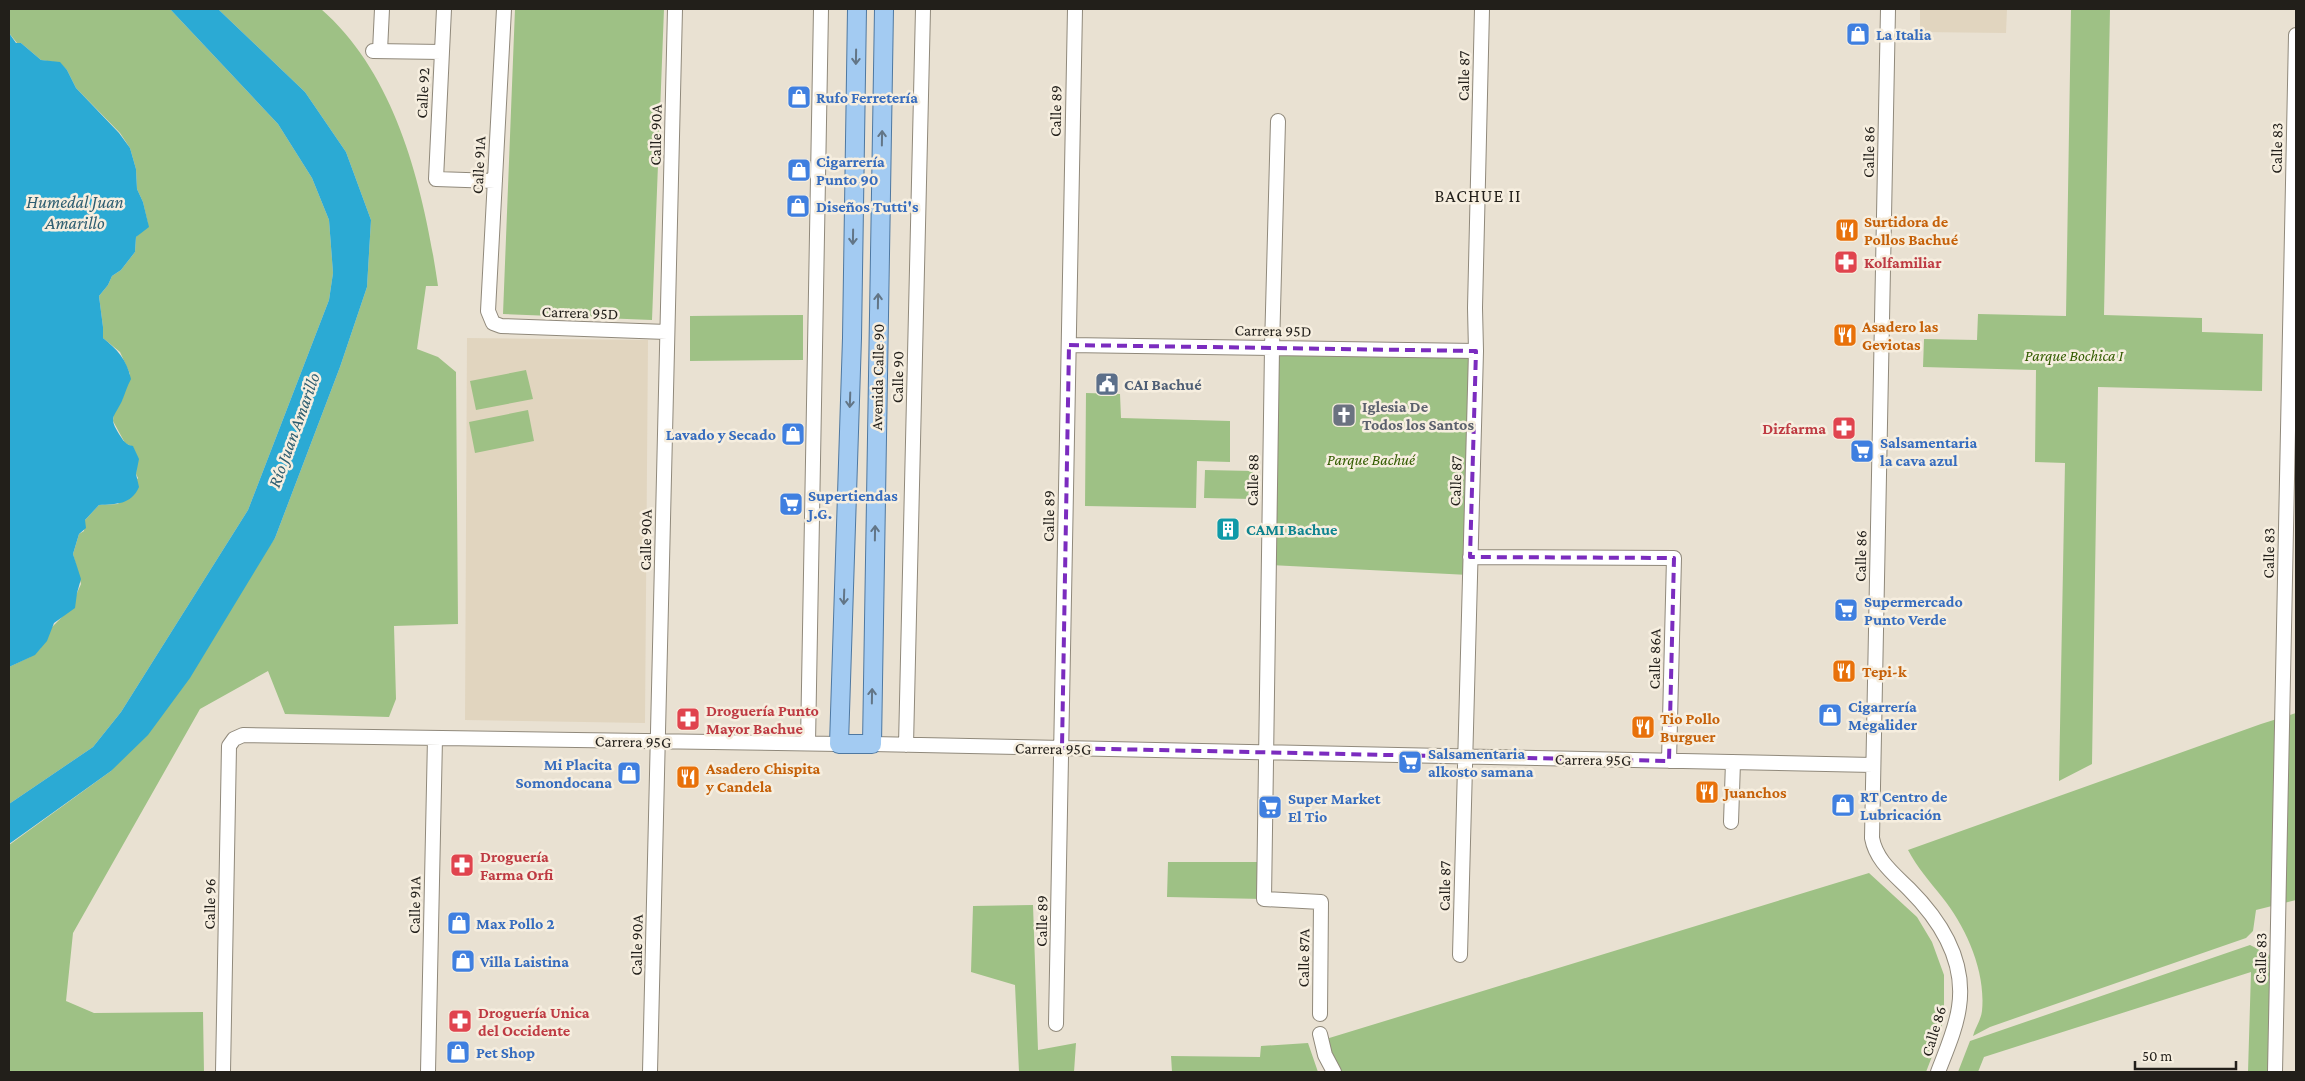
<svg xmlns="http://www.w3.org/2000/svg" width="2305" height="1081" font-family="'Crimson Pro',serif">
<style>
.built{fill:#e1d5bf}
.green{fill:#9ec185}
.water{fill:#2baad4}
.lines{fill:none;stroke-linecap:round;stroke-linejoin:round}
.minor-casing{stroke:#90897b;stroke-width:16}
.major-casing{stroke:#4e78a1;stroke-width:20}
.minor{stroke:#fff;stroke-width:14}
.major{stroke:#a3cbf2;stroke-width:18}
.oneway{stroke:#627586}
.marked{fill:none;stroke:#7b2cbf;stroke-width:4;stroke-dasharray:10 6;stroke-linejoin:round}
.labels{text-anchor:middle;stroke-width:5;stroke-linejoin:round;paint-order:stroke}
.shop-label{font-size:16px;font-weight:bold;fill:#366cbe;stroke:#f6eedf;text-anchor:start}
.street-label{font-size:16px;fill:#221f1a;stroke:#f6eedf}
.food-label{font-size:16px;font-weight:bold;fill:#c56008;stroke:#f6eedf;text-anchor:start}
.health-label{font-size:16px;font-weight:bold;fill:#be3a42;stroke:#f6eedf;text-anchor:start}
.park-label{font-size:16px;font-style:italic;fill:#345d02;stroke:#f6eedf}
.service-label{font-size:16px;font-weight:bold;fill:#4e5e75;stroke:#f6eedf;text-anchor:start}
.worship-label{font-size:16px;font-weight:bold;fill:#5b616d;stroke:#f6eedf;text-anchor:start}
.culture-label{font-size:16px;font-weight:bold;fill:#0d838f;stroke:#f6eedf;text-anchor:start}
.neighbourhood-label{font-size:18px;letter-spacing:1px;fill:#221f1a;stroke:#f6eedf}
.water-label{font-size:18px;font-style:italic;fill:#2d5d70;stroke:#f6eedf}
</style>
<rect width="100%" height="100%" fill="#e9e1d2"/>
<!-- built -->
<path class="built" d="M 1920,9 L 2007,9 L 2006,33 L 1920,32 Z
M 467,338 L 648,340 L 645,723 L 465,720 Z"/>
<!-- green -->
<path class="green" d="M 9,9 L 170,9 L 278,124 L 312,178 L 329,220 L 333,273 L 329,300 L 248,510 L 121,712 L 93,747 L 9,804 L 9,667 L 30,657 L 40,649 L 52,627 L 64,615 L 77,593 L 81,584 L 73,554 L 79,534 L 84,531 L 85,520 L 99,505 L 118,504 L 138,478 L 136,474 L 137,456 L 133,447 L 125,443 L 113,421 L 114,412 L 122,400 L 130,374 L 120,352 L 103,338 L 103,327 L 99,296 L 108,285 L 112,276 L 121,270 L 135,252 L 136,237 L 148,224 L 143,202 L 137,189 L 136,169 L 130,148 L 120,133 L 76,88 L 67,70 L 60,63 L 41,60 L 21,43 L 17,43 L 9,33 Z
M 218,9 L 321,9 C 397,75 424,190 438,286 L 426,286 L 417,349 L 438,357 L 456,372 L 458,624 L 394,626 L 396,699 L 389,717 L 285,714 L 268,671 L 200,709 L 73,933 L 66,1001 L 94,1013 L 203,1012 L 204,1072 L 9,1072 L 9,845 L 111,771 L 275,538 L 340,367 L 367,287 L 371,220 L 346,152 L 305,92 Z
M 515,9 L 664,9 L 652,320 L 503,314 Z
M 2071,9 L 2110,9 L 2104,315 L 2202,318 L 2202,332 L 2263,334 L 2262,391 L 2098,387 L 2092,764 L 2059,781 L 2065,463 L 2035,462 L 2036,370 L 1923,367 L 1924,339 L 1977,340 L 1978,314 L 2066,316 Z
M 803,315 L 803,360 L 690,361 L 690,316 Z
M 1273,348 L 1474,354 L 1469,575 L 1269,565 Z
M 526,370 L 533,399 L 476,410 L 470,381 Z
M 1086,393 L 1120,394 L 1121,418 L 1230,421 L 1230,462 L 1197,461 L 1196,508 L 1085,506 Z
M 528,410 L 534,441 L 475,453 L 469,422 Z
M 1205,470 L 1253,471 L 1252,499 L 1204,498 Z
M 2296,713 L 2296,900 L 2256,910 L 2253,931 L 2246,938 L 2030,1013 L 1990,1027 L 1973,1036 C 1975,1028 1981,1020 1982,1011 C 1986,971 1966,927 1942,897 C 1930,882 1917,867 1908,850 L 2261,724 Z
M 1168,862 L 1264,862 L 1263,899 L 1167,897 Z
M 1869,873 L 1917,917 L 1932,942 L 1944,975 L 1944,1008 L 1941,1033 L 1926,1072 L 1339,1072 L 1326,1039 Z
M 1033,905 L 1038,1050 L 1076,1043 L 1074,1072 L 1019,1072 L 1015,985 L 971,972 L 973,906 Z
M 2250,945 L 2270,955 L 2268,1072 L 2248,1072 L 2251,972 L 1984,1057 L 1978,1072 L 1958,1072 L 1970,1041 Z
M 1308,1043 L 1318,1072 L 1172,1072 L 1171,1056 L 1260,1057 L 1261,1046 Z"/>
<!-- water -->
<path class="water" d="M 170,9 L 218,9 L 305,92 L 346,152 L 371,220 L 367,287 L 340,367 L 275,538 L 190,678 L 148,735 L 111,771 L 9,844 L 9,804 L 93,747 L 121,712 L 248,510 L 329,300 L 333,273 L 329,220 L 312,178 L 278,124 Z
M 9,33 L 16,43 L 21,43 L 41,60 L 60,62 L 67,70 L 76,88 L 119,133 L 130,148 L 136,169 L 137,189 L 143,202 L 149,227 L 136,237 L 135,252 L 121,270 L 112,276 L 108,285 L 99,296 L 103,327 L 103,338 C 117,349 127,360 131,379 C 127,386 125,394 122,401 C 113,419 108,417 121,437 C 124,442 127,445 133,446 L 139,459 L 136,474 L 139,487 C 131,505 116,504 99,505 L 85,520 L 86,528 L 79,534 L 73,554 L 81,579 L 77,593 L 75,608 L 54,623 L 47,641 L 35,655 L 9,667 Z"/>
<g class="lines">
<!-- minor casing -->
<g class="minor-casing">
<path id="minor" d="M 444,9 L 436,179 L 495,181
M 504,9 L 488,311 L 493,323 L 501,326 L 667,332
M 1888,9 L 1872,838 C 1876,860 1893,873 1909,889 C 1940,920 1966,961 1959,1007 C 1956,1029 1946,1051 1938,1072
M 373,51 L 442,52
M 380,51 L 382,9
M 1278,121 L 1272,348 L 1264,899 L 1321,902 L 1320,1014
M 1069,345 L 1476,351
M 1470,557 L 1674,558 L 1669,761
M 808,743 L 821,9
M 872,744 L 1873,765
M 906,745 L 923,9
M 1731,822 L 1733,762
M 1460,955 L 1476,351 L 1475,308 L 1482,9
M 1056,1024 L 1075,9
M 1320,1034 L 1325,1055 L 1334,1072
M 223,1072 L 229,746 L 234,739 L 243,735 L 839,744
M 428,1072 L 435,738
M 650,1072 L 675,9
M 2275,1072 L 2296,35"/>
</g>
<!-- major casing -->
<g class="major-casing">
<path id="major" d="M 857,9 L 852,338 L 839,744 L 872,744 L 884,9"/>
</g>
<!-- minor -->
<use href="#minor" class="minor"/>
<!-- major -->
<use href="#major" class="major"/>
</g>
<!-- one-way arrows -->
<defs><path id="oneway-shaft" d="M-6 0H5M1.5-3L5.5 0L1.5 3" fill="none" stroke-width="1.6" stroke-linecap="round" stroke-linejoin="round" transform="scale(1.25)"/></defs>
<g class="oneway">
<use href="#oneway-shaft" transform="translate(856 57) rotate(91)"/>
<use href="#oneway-shaft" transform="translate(882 138) rotate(-89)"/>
<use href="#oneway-shaft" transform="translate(853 237) rotate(91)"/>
<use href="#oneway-shaft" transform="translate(878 301) rotate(-89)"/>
<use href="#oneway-shaft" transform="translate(850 400) rotate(92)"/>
<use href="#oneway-shaft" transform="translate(875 533) rotate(-89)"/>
<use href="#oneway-shaft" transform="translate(844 597) rotate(92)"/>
<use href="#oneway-shaft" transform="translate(872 696) rotate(-89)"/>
</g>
<!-- marked area -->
<path class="marked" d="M 1069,345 L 1476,351 L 1470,557 L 1674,558 L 1669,761 L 1062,748 Z"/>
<!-- icons -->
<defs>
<g id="shop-square" transform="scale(1.25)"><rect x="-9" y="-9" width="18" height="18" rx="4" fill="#3f7fe0" stroke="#f6eedf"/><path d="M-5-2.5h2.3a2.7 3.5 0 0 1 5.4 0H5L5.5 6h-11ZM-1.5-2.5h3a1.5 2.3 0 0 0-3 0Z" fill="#fff"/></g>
<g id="restaurant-square" transform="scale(1.25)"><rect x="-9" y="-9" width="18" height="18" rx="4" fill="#e8710a" stroke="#f6eedf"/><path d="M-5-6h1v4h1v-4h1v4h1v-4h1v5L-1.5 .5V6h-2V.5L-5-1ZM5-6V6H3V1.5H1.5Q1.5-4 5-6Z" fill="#fff"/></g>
<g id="pharmacy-square" transform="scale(1.25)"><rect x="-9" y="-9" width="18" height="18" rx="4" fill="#e0444e" stroke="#f6eedf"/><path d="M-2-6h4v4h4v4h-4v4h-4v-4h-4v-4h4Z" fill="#fff"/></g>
<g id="civic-square" transform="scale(1.25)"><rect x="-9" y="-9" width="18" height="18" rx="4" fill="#5c6f8a" stroke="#f6eedf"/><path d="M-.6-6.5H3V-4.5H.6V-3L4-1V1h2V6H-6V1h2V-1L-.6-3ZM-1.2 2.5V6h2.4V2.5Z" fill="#fff"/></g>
<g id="church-square" transform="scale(1.25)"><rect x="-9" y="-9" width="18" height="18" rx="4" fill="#6b7280" stroke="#f6eedf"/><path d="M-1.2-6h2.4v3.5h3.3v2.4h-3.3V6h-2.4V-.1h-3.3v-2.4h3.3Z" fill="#fff"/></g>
<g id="supermarket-square" transform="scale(1.25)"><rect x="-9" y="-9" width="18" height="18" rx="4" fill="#3f7fe0" stroke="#f6eedf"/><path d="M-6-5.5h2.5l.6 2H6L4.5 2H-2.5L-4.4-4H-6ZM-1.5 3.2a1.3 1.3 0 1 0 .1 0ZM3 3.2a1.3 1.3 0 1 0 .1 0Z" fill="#fff"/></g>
<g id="building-square" transform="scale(1.25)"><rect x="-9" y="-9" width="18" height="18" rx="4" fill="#0f9aa8" stroke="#f6eedf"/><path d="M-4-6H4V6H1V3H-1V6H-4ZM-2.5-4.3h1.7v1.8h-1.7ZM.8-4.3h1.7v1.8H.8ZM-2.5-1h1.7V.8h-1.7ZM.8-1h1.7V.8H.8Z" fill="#fff"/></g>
</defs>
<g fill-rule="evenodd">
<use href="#shop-square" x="1858" y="34"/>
<use href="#shop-square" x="799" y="97"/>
<use href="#shop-square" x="799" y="170"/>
<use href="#shop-square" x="798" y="206"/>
<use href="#restaurant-square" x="1847" y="230"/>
<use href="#pharmacy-square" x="1846" y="262"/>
<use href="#restaurant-square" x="1845" y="335"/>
<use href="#civic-square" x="1107" y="384"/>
<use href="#church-square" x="1344" y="415"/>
<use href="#pharmacy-square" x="1844" y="428"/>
<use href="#shop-square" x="793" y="434"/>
<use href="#supermarket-square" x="1862" y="451"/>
<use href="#supermarket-square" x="791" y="504"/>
<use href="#building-square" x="1228" y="529"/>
<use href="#supermarket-square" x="1846" y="610"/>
<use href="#restaurant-square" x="1844" y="671"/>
<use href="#shop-square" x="1830" y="715"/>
<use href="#pharmacy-square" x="688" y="719"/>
<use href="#restaurant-square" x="1643" y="727"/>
<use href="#supermarket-square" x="1410" y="762"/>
<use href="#shop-square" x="629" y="773"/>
<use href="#restaurant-square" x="688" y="777"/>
<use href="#restaurant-square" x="1707" y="792"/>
<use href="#shop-square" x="1843" y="805"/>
<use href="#supermarket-square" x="1270" y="807"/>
<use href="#pharmacy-square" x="462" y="865"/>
<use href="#shop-square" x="459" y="923"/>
<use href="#shop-square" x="463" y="961"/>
<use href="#pharmacy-square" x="460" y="1021"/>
<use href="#shop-square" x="458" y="1052"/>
</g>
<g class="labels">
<!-- shop labels -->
<g class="shop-label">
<text x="1876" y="40">La Italia</text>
<text x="816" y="103">Rufo Ferretería</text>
<text x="816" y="167">Cigarrería<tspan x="816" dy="18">Punto 90</tspan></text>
<text x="816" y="212">Diseños Tutti's</text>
<text x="776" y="440" text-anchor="end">Lavado y Secado</text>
<text x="1880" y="448">Salsamentaria<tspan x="1880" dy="18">la cava azul</tspan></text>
<text x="808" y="501">Supertiendas<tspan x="808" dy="18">J.G.</tspan></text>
<text x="1864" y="607">Supermercado<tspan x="1864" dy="18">Punto Verde</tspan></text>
<text x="1848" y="712">Cigarrería<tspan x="1848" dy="18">Megalider</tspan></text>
<text x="1428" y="759">Salsamentaria<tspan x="1428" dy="18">alkosto samana</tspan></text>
<text x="612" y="770" text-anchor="end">Mi Placita<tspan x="612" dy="18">Somondocana</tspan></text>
<text x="1860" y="802">RT Centro de<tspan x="1860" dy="18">Lubricación</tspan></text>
<text x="1288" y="804">Super Market<tspan x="1288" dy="18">El Tio</tspan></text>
<text x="476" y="929">Max Pollo 2</text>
<text x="480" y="967">Villa Laistina</text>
<text x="476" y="1058">Pet Shop</text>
</g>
<!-- street labels -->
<g class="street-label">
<text transform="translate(1463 76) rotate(-89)" y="6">Calle 87</text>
<text transform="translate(422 93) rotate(-87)" y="6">Calle 92</text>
<text transform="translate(1055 111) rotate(-89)" y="6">Calle 89</text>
<text transform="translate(655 135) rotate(-89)" y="6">Calle 90A</text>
<text transform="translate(2276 148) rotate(-89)" y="6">Calle 83</text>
<text transform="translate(1868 152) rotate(-89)" y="6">Calle 86</text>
<text transform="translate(478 165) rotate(-87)" y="6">Calle 91A</text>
<text transform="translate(580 312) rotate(2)" y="6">Carrera 95D</text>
<text transform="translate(1273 330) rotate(1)" y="6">Carrera 95D</text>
<text transform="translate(877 377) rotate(-89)" y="6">Avenida Calle 90</text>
<text transform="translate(897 377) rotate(-89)" y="6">Calle 90</text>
<text transform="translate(1252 480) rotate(-89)" y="6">Calle 88</text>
<text transform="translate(1455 481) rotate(-88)" y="6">Calle 87</text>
<text transform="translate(1048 516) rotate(-89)" y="6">Calle 89</text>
<text transform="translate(645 540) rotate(-89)" y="6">Calle 90A</text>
<text transform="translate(2268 553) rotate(-89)" y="6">Calle 83</text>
<text transform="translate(1860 556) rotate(-89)" y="6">Calle 86</text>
<text transform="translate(1654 659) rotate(-89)" y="6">Calle 86A</text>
<text transform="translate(633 741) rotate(1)" y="6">Carrera 95G</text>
<text transform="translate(1053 748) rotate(1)" y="6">Carrera 95G</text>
<text transform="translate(1593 759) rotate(1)" y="6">Carrera 95G</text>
<text transform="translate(1444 886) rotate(-89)" y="6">Calle 87</text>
<text transform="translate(209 904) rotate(-89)" y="6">Calle 96</text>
<text transform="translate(414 905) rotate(-89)" y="6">Calle 91A</text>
<text transform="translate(1041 921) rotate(-89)" y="6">Calle 89</text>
<text transform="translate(636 945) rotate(-89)" y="6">Calle 90A</text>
<text transform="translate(1303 958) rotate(-89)" y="6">Calle 87A</text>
<text transform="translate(2260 958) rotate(-89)" y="6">Calle 83</text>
<text transform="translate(1933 1031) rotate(-73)" y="6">Calle 86</text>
</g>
<!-- food labels -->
<g class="food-label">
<text x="1864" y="227">Surtidora de<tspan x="1864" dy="18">Pollos Bachué</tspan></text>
<text x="1862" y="332">Asadero las<tspan x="1862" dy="18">Geviotas</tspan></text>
<text x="1862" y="677">Tepi-k</text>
<text x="1660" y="724">Tio Pollo<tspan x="1660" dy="18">Burguer</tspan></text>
<text x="706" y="774">Asadero Chispita<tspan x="706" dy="18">y Candela</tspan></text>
<text x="1724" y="798">Juanchos</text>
</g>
<!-- health labels -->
<g class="health-label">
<text x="1864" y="268">Kolfamiliar</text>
<text x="1826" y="434" text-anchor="end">Dizfarma</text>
<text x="706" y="716">Droguería Punto<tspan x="706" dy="18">Mayor Bachue</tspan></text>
<text x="480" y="862">Droguería<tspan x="480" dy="18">Farma Orfi</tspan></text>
<text x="478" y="1018">Droguería Unica<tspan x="478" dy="18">del Occidente</tspan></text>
</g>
<!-- park labels -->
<g class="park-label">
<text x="2074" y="361">Parque Bochica I</text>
<text x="1371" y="465">Parque Bachué</text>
</g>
<!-- service labels -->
<g class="service-label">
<text x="1124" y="390">CAI Bachué</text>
</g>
<!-- worship labels -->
<g class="worship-label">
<text x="1362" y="412">Iglesia De<tspan x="1362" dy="18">Todos los Santos</tspan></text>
</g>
<!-- culture labels -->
<g class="culture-label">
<text x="1246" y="535">CAMI Bachue</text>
</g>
<!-- neighbourhood labels -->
<g class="neighbourhood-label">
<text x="1478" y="202">BACHUE II</text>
</g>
<!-- water labels -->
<g class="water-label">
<text x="75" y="208">Humedal Juan<tspan x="75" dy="21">Amarillo</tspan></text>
<text transform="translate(294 430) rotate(-70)" y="6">Río Juan Amarillo</text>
</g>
</g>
<!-- border -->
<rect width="2305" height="1081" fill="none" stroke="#221f1a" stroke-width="20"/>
<!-- scale -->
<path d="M2135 1061v8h101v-8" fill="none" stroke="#221f1a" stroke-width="2.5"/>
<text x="2142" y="1061" font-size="15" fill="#221f1a" stroke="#f6eedf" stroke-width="4" paint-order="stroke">50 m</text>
</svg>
